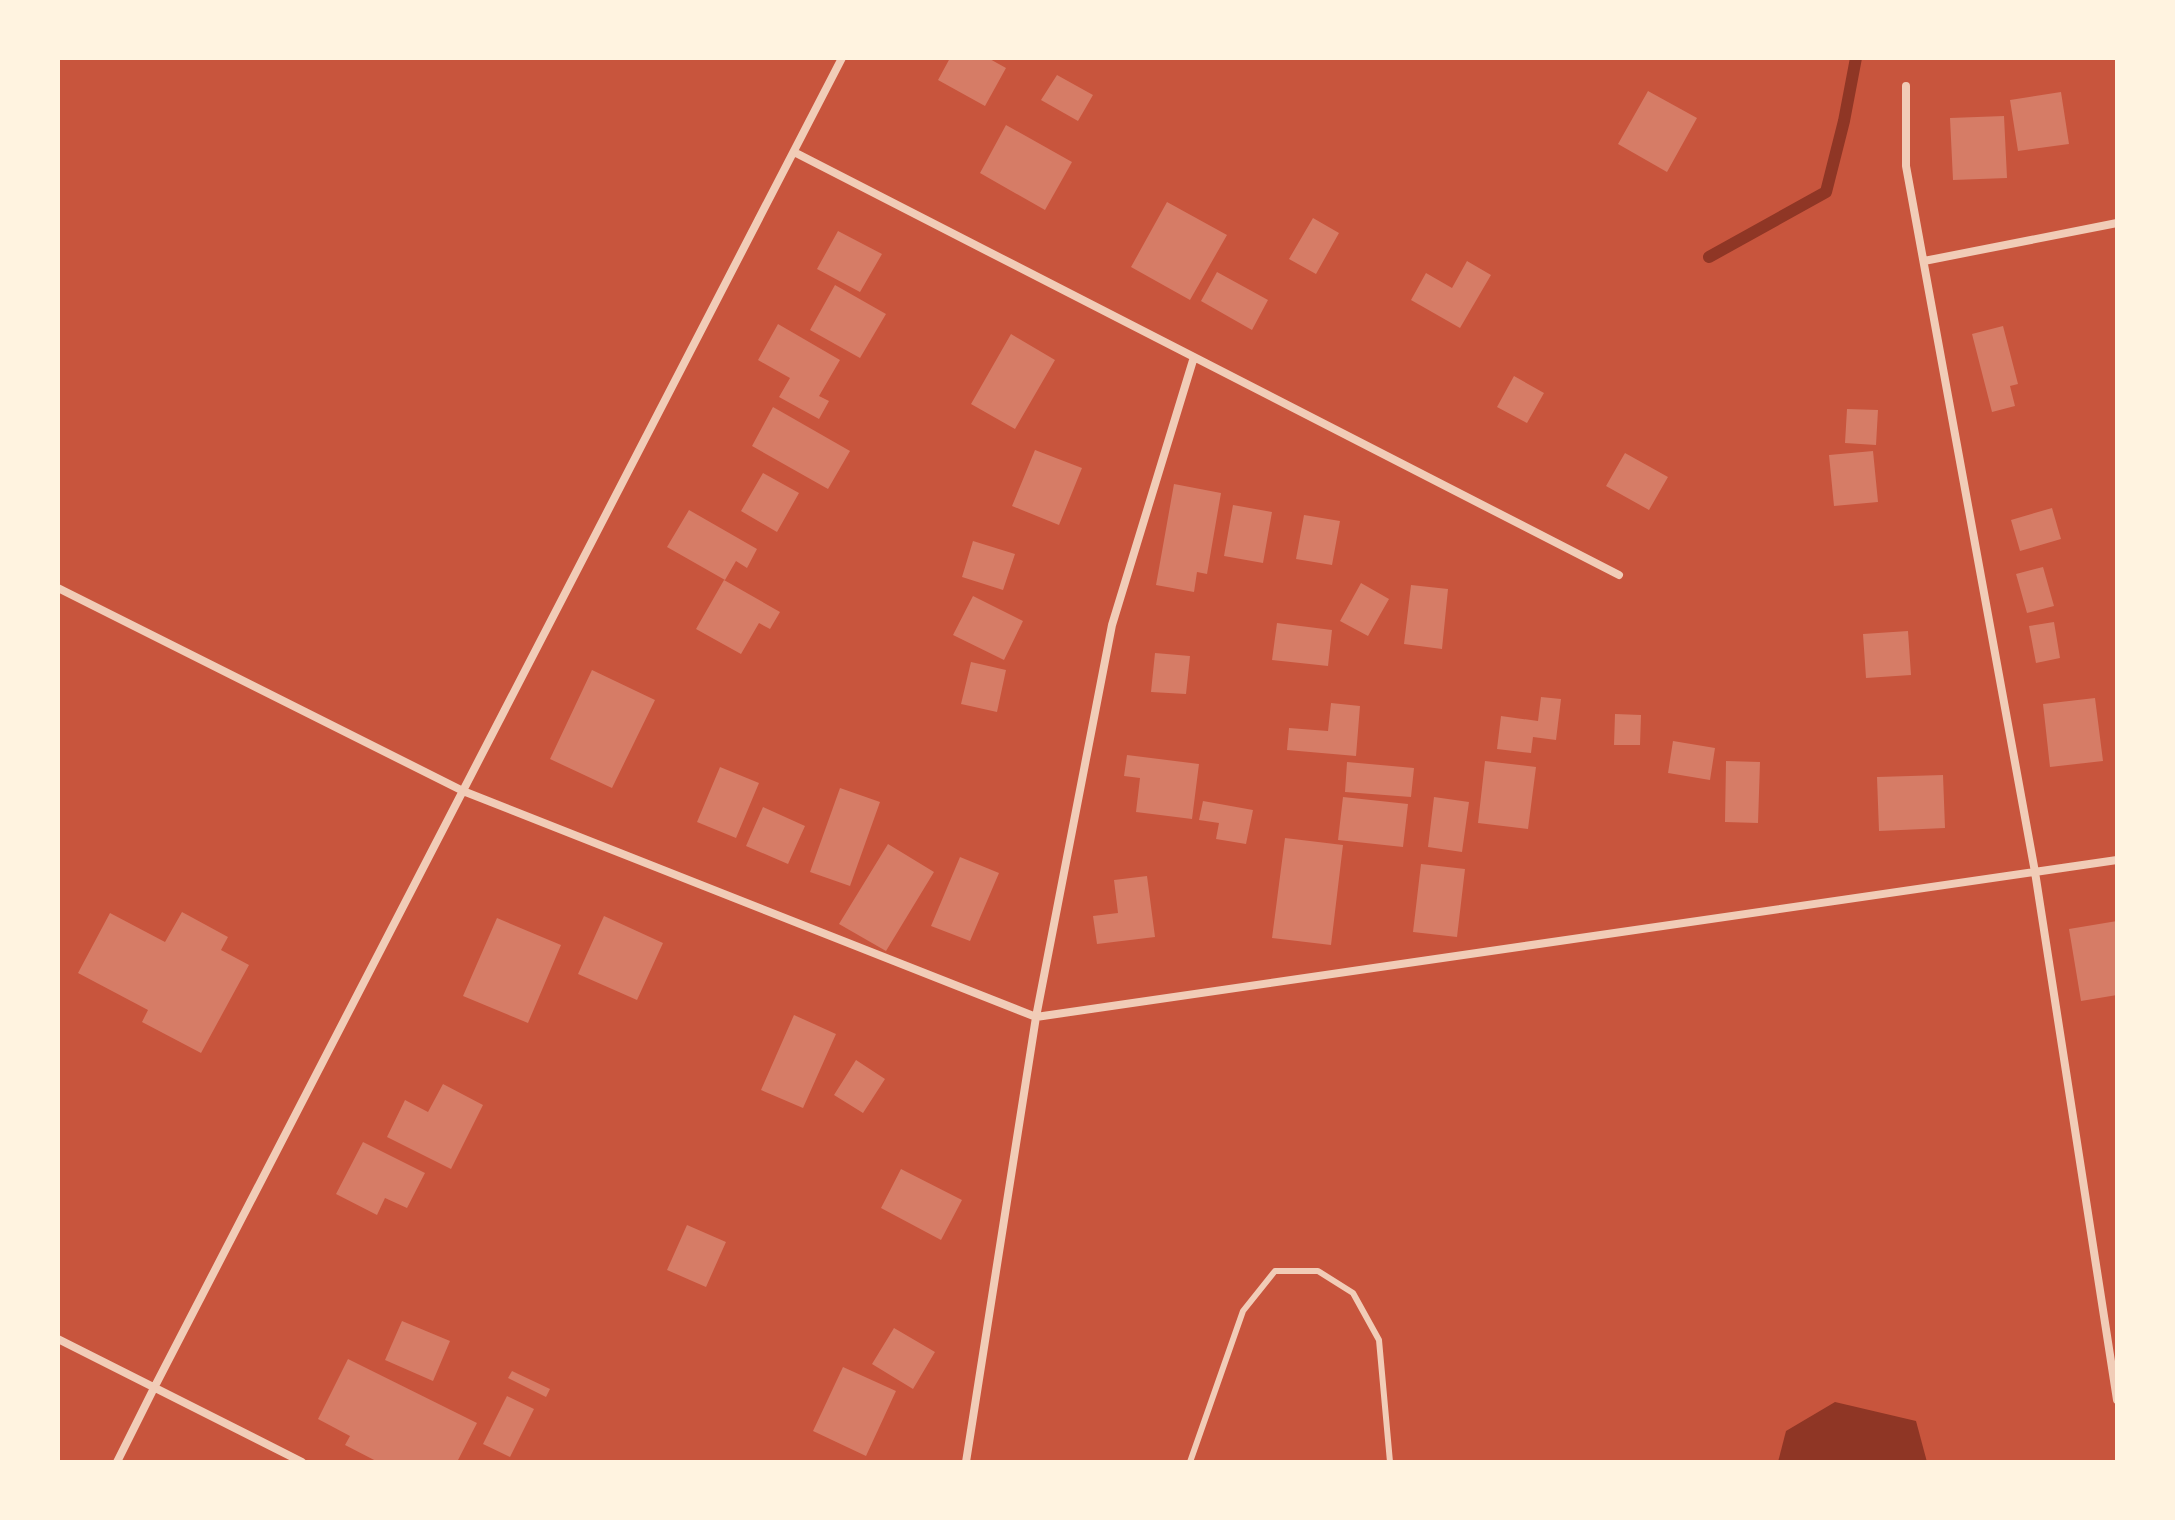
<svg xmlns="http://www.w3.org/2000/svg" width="2175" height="1520" font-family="Quicksand,sans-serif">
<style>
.water{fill:#8f3625}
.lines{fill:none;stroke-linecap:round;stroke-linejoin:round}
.stream{stroke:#8f3625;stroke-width:12}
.building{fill:#d67c66}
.service{stroke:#f1ccb7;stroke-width:6}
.minor{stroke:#f1ccb7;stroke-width:8}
</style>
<rect width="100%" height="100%" fill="#c8553d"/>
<!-- water -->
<path class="water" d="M 1835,1402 L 1916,1421 L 1927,1462 L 1778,1462 L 1786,1431 Z"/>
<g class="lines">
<!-- stream -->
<path class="stream" d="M 1709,257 L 1826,192 L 1844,121 L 1856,58"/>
</g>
<!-- building -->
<path class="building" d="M 950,58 L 988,58 L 1006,68 L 985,106 L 938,80 Z
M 1057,75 L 1093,95 L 1078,121 L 1041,100 Z
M 1648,91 L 1697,118 L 1667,172 L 1618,144 Z
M 2061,92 L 2069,144 L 2018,151 L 2010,100 Z
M 2004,116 L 2007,178 L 1953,180 L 1950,118 Z
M 1006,125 L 1072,162 L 1045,210 L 980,173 Z
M 1167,202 L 1227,235 L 1190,300 L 1131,267 Z
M 1313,218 L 1339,233 L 1316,274 L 1289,259 Z
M 838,231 L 882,254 L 860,292 L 817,269 Z
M 1467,261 L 1491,275 L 1460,328 L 1411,300 L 1426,273 L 1452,288 Z
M 1217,272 L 1268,300 L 1252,330 L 1201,301 Z
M 835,285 L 886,314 L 860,358 L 810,330 Z
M 778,324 L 840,360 L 819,396 L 829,401 L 819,419 L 779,397 L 790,378 L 758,360 Z
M 2003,326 L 2018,384 L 2010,386 L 2015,406 L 1992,412 L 1972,334 Z
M 1011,334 L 1055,360 L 1015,429 L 971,404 Z
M 1514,376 L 1544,393 L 1527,423 L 1497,407 Z
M 773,407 L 850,451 L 828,489 L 752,446 Z
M 1847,409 L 1878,410 L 1876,445 L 1845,443 Z
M 1035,450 L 1082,468 L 1059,525 L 1012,506 Z
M 1873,451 L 1878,502 L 1834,506 L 1829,455 Z
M 1625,453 L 1668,477 L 1649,510 L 1606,486 Z
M 763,473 L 799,493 L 777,532 L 741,511 Z
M 1174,484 L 1221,493 L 1207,574 L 1197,572 L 1194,592 L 1156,585 Z
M 1233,505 L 1272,512 L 1263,563 L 1224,556 Z
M 2052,508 L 2061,539 L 2020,551 L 2011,520 Z
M 689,510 L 757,549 L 747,568 L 736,561 L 725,580 L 667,547 Z
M 1304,515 L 1340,521 L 1332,565 L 1296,559 Z
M 973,541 L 1015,554 L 1003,590 L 962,577 Z
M 2043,567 L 2054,606 L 2027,613 L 2016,574 Z
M 724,580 L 780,612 L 770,629 L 759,623 L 741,654 L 696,629 Z
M 1361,583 L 1389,599 L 1368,636 L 1340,621 Z
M 1411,585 L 1448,589 L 1442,649 L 1404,644 Z
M 973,596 L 1023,621 L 1004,660 L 953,635 Z
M 2054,622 L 2060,658 L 2036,663 L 2029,626 Z
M 1277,623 L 1332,630 L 1328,666 L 1272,660 Z
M 1908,631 L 1911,675 L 1866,678 L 1863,634 Z
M 1155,653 L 1190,656 L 1186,694 L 1151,692 Z
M 971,662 L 1006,670 L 997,712 L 961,704 Z
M 592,670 L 655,700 L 612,788 L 550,759 Z
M 1541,697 L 1561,699 L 1556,740 L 1533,737 L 1531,753 L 1497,749 L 1501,716 L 1538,721 Z
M 2095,698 L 2103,761 L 2050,767 L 2043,704 Z
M 1331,703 L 1360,706 L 1356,756 L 1287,750 L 1289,728 L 1328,731 Z
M 1615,714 L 1641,715 L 1640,745 L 1614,745 Z
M 1673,741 L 1715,748 L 1710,780 L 1668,773 Z
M 1127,755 L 1199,764 L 1192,819 L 1136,812 L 1140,778 L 1124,776 Z
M 1485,761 L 1536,767 L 1528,829 L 1478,823 Z
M 1726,761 L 1760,762 L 1758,823 L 1725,822 Z
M 1347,762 L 1414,768 L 1411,797 L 1345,792 Z
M 720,767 L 759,783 L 736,838 L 697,822 Z
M 1943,775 L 1945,828 L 1879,831 L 1877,777 Z
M 840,788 L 880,802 L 850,886 L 810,872 Z
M 1343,797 L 1408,804 L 1403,847 L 1338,840 Z
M 1434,797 L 1469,802 L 1462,852 L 1428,847 Z
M 1203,801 L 1253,810 L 1246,844 L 1216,839 L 1219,823 L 1199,820 Z
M 763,807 L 805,826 L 788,864 L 746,846 Z
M 1285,838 L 1343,845 L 1331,945 L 1272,938 Z
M 888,844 L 934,872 L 886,951 L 839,924 Z
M 960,857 L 999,873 L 970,941 L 931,926 Z
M 1421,864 L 1465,869 L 1457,937 L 1413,932 Z
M 1147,876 L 1155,937 L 1097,944 L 1093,916 L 1118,913 L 1114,880 Z
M 182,912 L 228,937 L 221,950 L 249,965 L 201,1053 L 142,1022 L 148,1010 L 78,973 L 110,913 L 165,942 Z
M 604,916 L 663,943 L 637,1000 L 578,974 Z
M 497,918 L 561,945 L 528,1023 L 463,996 Z
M 2117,921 L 2117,995 L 2081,1001 L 2069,929 Z
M 794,1015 L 836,1034 L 803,1108 L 761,1090 Z
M 856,1060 L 885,1079 L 863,1113 L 834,1095 Z
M 443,1084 L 483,1105 L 451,1169 L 387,1137 L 405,1100 L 428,1112 Z
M 363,1142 L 425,1173 L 407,1208 L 385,1198 L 377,1215 L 336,1194 Z
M 901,1169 L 962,1200 L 941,1240 L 881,1208 Z
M 687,1225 L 726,1242 L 706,1287 L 667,1270 Z
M 402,1321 L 450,1341 L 433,1381 L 385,1360 Z
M 894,1328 L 935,1352 L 913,1389 L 872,1364 Z
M 348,1359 L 477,1423 L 457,1462 L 378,1462 L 345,1445 L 350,1436 L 318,1419 Z
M 843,1367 L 896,1391 L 866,1456 L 813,1431 Z
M 512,1371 L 550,1389 L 546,1397 L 508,1378 Z
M 507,1396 L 534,1409 L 510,1457 L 483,1444 Z"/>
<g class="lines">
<!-- service -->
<path class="service" d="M 1190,1462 L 1243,1311 L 1275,1271 L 1318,1271 L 1353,1293 L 1379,1340 L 1390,1462"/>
<!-- minor -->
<path class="minor" d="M 1906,86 L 1906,166 L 2035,872 L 2117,1400
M 794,152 L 1619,575
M 1924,261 L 2117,223
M 58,588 L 463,791 L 1036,1017 L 2117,860
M 58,1339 L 302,1462
M 117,1462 L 154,1388 L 842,58
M 966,1462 L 1036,1017 L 1112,625 L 1194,357"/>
</g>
<!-- border -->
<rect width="2175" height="1520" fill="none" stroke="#fff3e0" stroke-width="120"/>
</svg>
